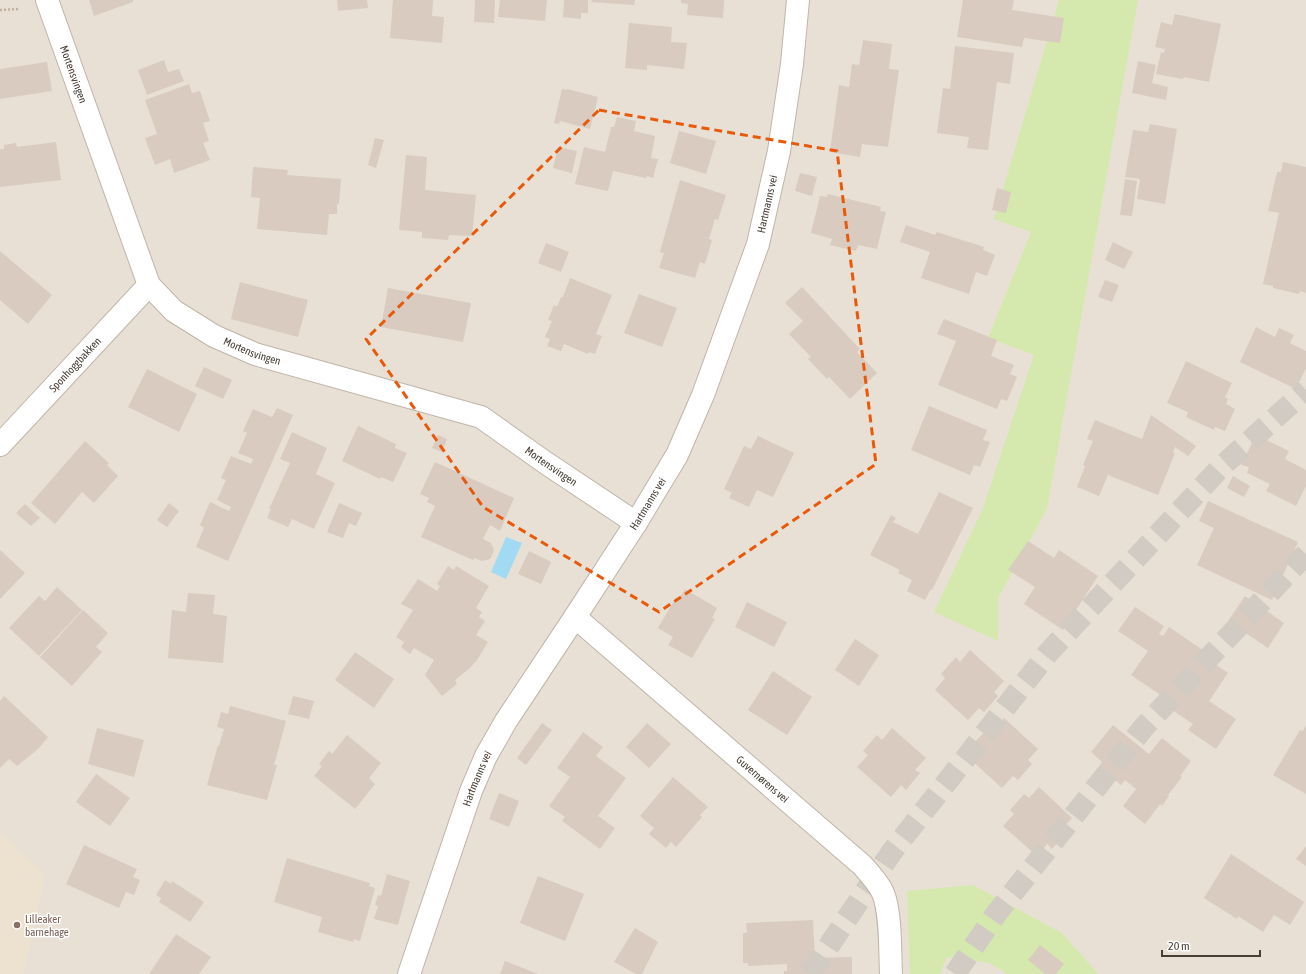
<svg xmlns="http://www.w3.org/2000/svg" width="1306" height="974" font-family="'Asap Condensed',sans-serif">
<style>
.residential{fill:#e8e0d4}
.education{fill:#ede2d0}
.green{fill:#d5e9ae}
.water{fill:#a1daf2}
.building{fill:#d9cbbf}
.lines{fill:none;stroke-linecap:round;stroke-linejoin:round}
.trunk-tunnel{stroke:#d1cbc3;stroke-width:22;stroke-dasharray:22 11;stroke-linecap:butt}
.minor-casing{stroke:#bfb5a9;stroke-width:24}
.path{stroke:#c2af9a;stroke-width:2.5;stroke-dasharray:2 2;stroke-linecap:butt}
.minor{stroke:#fff;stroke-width:22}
.marked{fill:none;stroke:#e8590c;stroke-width:3;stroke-dasharray:8 5;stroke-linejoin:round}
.education-dot{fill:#8d6e63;stroke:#fff;stroke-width:1.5}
.labels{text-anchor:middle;stroke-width:3;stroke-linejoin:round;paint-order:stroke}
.street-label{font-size:11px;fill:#473e35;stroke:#fff}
.education-label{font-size:11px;fill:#785e54;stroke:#fff;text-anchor:start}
</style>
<rect width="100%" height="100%" fill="#f4eee7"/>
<!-- residential -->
<path class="residential" d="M 0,0 L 1306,0 L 1306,974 L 15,974 L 0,916 Z"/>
<!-- education -->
<path class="education" d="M 0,832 L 45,875 L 23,974 L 0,974 Z"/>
<!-- green -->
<path class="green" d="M 1059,0 L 1138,0 L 1047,509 L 998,598 L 998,641 L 934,612 L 983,508 L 1034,355 L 988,338 L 1031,232 L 994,219 Z
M 973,885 L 1062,933 L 1098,974 L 1008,974 L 989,963 L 947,957 L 940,974 L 910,974 L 907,891 Z"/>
<!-- water -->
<path class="water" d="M 506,537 L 522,543 L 506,579 L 491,572 Z"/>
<!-- building -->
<path class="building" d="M 89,0 L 133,0 L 133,2 L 94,16 Z
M 337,0 L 367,0 L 368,8 L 338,11 Z
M 393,0 L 433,0 L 432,16 L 444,17 L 442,43 L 390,38 Z
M 475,0 L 495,0 L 494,23 L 474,22 Z
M 500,0 L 547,0 L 545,21 L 498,17 Z
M 564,0 L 588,0 L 588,13 L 581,13 L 581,19 L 563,17 Z
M 592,0 L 635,0 L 634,5 L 591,2 Z
M 681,0 L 724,0 L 723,18 L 687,15 L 688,4 L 681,3 Z
M 963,0 L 1014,0 L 1012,10 L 1064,18 L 1060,43 L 1024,38 L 1022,47 L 957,37 Z
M 1175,14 L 1221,24 L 1209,82 L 1184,77 L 1183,79 L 1156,74 L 1161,52 L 1164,53 L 1165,49 L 1155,47 L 1161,22 L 1172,25 Z
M 629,23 L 672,27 L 671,42 L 687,43 L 684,69 L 647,65 L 647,70 L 625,68 Z
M 863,40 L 892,44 L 889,69 L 899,70 L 888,147 L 862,144 L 860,157 L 830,152 L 839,85 L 849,87 L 852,64 L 859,65 Z
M 955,46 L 1014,53 L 1010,84 L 997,82 L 988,150 L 967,148 L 969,137 L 937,133 L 943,88 L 950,89 Z
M 164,60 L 168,72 L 179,69 L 184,81 L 147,95 L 138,70 Z
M 1138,61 L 1156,65 L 1152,83 L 1168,87 L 1166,100 L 1132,93 Z
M 47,62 L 52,91 L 0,99 L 0,69 Z
M 189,84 L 192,93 L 200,91 L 210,121 L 203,123 L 209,141 L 203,143 L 210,160 L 174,173 L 170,159 L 155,165 L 145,138 L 157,134 L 145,100 Z
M 562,89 L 567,90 L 567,89 L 598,97 L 590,129 L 560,121 L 559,124 L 554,123 Z
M 617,117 L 636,121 L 634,131 L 655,136 L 651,158 L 658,159 L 653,178 L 647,176 L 646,178 L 613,171 L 608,191 L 575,184 L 584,147 L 605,152 L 611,127 L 614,127 Z
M 1150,124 L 1177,129 L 1165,204 L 1137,199 L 1140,179 L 1125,177 L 1133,130 L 1148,132 Z
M 679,131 L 716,141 L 706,174 L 670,163 Z
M 375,138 L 384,140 L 376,168 L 368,165 Z
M 56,142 L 61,180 L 0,187 L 0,149 L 4,149 L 4,145 L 16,143 L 17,147 Z
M 558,147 L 577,151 L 572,173 L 553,168 Z
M 406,155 L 427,157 L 425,190 L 476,195 L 472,236 L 449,235 L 448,240 L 422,238 L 422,232 L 399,230 Z
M 1283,162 L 1306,167 L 1306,293 L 1300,291 L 1299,294 L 1273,288 L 1273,286 L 1263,284 L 1279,213 L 1268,211 L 1277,172 L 1281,172 Z
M 253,167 L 288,170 L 287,175 L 341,179 L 339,204 L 337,204 L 337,214 L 329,214 L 327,235 L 257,229 L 260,198 L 251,197 Z
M 800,173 L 817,177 L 812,196 L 795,191 Z
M 1125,179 L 1137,181 L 1132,216 L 1120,215 Z
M 680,180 L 726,195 L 718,220 L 715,219 L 709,239 L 712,240 L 705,264 L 700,262 L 695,278 L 659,268 L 664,253 L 660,252 Z
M 997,188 L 1011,192 L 1006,213 L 992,210 Z
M 828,194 L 881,207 L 880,211 L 886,212 L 877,249 L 858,245 L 856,251 L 830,245 L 832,239 L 811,233 L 820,196 L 827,197 Z
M 906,225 L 935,235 L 937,232 L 984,247 L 983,250 L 995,255 L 987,276 L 976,272 L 969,294 L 921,278 L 930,252 L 900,242 Z
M 1113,242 L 1133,252 L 1124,269 L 1105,260 Z
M 546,243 L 569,252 L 561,272 L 538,263 Z
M 0,251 L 52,295 L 28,324 L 0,300 Z
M 570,278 L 612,295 L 596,334 L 602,336 L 595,354 L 589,352 L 588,354 L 564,344 L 561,351 L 547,346 L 550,339 L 545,337 L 552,321 L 548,320 L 554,305 L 557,307 L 561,297 L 563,297 Z
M 1105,280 L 1119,285 L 1112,302 L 1098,297 Z
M 240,282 L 308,300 L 298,337 L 231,319 Z
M 802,287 L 860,349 L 857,352 L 877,373 L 850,399 L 829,377 L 827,379 L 808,359 L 811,357 L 789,334 L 803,321 L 785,303 Z
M 388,288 L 471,303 L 463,342 L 381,327 Z
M 639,294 L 677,308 L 662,347 L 624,333 Z
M 944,319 L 997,340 L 991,356 L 1014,365 L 1010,374 L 1017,377 L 1007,401 L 1001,399 L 997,409 L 938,385 L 956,341 L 937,334 Z
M 1256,327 L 1275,337 L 1279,328 L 1294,335 L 1290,343 L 1306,351 L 1306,368 L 1296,389 L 1240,362 Z
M 1186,361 L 1232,383 L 1225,397 L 1228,399 L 1226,404 L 1235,409 L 1225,431 L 1215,427 L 1214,430 L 1186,417 L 1188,412 L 1167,403 Z
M 204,367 L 232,380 L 223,399 L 195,386 Z
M 147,369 L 197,394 L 179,432 L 128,407 Z
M 929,406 L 987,430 L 983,440 L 990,442 L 980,467 L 974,465 L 970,475 L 911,450 Z
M 277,408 L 293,415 L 228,561 L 196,547 L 204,528 L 200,525 L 210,502 L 229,511 L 231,507 L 217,500 L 226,480 L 221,478 L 231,456 L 251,464 L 253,459 L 238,453 L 247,433 L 243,431 L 253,409 L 272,417 Z
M 1151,415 L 1196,446 L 1188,456 L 1175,447 L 1173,452 L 1175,453 L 1158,495 L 1108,475 L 1099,496 L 1077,487 L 1085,466 L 1083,465 L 1093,441 L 1087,439 L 1095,420 L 1142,439 Z
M 358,426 L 396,444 L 395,448 L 407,453 L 393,482 L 381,477 L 380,479 L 342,461 Z
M 292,432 L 327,448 L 316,474 L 335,483 L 314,529 L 292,519 L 288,527 L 267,518 L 271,509 L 269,509 L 290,463 L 280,459 Z
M 438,435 L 447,439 L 442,452 L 432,448 Z
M 1256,435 L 1289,451 L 1285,459 L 1306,470 L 1306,486 L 1296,506 L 1266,491 L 1270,484 L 1247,473 L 1249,467 L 1241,465 Z
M 758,436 L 794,453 L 773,497 L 757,490 L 749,507 L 729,498 L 732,493 L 724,489 L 744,446 L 751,449 Z
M 85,441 L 109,463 L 107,465 L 118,476 L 94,503 L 82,492 L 55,524 L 31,503 Z
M 435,462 L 514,498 L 500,531 L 490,525 L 483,539 L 491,543 L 494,550 L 490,559 L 482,561 L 474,558 L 473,560 L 421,537 L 435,506 L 427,502 L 429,498 L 420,494 Z
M 1233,476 L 1250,486 L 1244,497 L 1227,488 Z
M 939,492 L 973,508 L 932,590 L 931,589 L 925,600 L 907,591 L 912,580 L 898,573 L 900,570 L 870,555 L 891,515 L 896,518 L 893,522 L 918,534 Z
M 1208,501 L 1298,542 L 1272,600 L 1197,565 L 1214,528 L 1199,521 Z
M 169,503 L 179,511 L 167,527 L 157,520 Z
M 339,503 L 362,513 L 356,526 L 349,523 L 343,538 L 327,532 Z
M 25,504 L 40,518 L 31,526 L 16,513 Z
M 1028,541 L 1054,558 L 1059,550 L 1098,576 L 1063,630 L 1024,604 L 1035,587 L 1008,570 Z
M 0,550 L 25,573 L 0,599 Z
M 529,551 L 551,562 L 541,584 L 518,574 Z
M 448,566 L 454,570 L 456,566 L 489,586 L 476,608 L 482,612 L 479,617 L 485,621 L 476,635 L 488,642 L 477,660 L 470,668 L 455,680 L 457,684 L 442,696 L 425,675 L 434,660 L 414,648 L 410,654 L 401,647 L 404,642 L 396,637 L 413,610 L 401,604 L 418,579 L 437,591 L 440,586 L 437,584 Z
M 57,587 L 82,610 L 39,656 L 9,628 L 39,596 L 45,601 Z
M 685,589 L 717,608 L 712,618 L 715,619 L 692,658 L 668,645 L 673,637 L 658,628 L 676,597 L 679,599 Z
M 188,593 L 215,595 L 213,614 L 227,616 L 223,663 L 168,658 L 172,610 L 186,612 Z
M 1245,596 L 1284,623 L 1268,648 L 1228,621 Z
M 747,602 L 787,622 L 774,647 L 735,627 Z
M 1135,607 L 1164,626 L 1159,634 L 1163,636 L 1169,627 L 1213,657 L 1210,661 L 1228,673 L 1209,701 L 1236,719 L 1216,749 L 1188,730 L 1193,724 L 1159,701 L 1162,696 L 1131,675 L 1148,651 L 1118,631 Z
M 83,610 L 108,633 L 96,647 L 102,652 L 72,686 L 40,657 Z
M 855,639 L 879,655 L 859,686 L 835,670 Z
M 970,650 L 1004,681 L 994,692 L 998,696 L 984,712 L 979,708 L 968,720 L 935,690 L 945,678 L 941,674 L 956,657 L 960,662 Z
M 355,652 L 394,679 L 374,708 L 335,680 Z
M 773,671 L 812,697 L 787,735 L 748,710 Z
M 4,696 L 48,737 L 38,749 L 17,766 L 9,759 L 0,768 L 0,701 Z
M 293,696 L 314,701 L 309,719 L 288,714 Z
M 230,706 L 286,721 L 274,765 L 277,765 L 267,800 L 207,785 L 218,745 L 219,746 L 224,729 L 217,727 L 221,712 L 228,714 Z
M 1004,718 L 1038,749 L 1028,760 L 1032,764 L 1018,780 L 1013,776 L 1002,788 L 969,758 L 980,746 L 975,742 L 989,727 L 993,730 Z
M 542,723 L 552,730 L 526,765 L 517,758 Z
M 647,723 L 671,744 L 649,768 L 626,747 Z
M 1113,725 L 1149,754 L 1162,738 L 1191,761 L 1180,776 L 1182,777 L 1168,795 L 1169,796 L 1162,806 L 1160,804 L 1145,824 L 1123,806 L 1136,789 L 1125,780 L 1121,785 L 1099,767 L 1102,762 L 1091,752 Z
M 1306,725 L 1306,794 L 1273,775 L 1300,730 L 1303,731 Z
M 97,728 L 144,740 L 134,777 L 88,764 Z
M 892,728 L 926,758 L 915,770 L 920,773 L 906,790 L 901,785 L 891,797 L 857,767 L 868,755 L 863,751 L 877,735 L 882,740 Z
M 583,732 L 603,747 L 596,756 L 626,778 L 598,816 L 615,828 L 600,849 L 562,821 L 565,817 L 549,806 L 570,777 L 557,768 Z
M 347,735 L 381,763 L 369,778 L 375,784 L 355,809 L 314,776 L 322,766 L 319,764 L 329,751 L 332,754 Z
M 96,774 L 130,798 L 110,826 L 76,802 Z
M 673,777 L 708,807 L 700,815 L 702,817 L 676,847 L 671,842 L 666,848 L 649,834 L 654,828 L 640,816 Z
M 1039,787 L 1072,818 L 1062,829 L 1067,832 L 1052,849 L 1047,844 L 1037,856 L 1003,826 L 1014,814 L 1010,810 L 1024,794 L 1029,798 Z
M 499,793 L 519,801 L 509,827 L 489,819 Z
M 84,845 L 137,869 L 133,877 L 140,880 L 134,895 L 126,892 L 119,908 L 66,884 Z
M 1306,846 L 1306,866 L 1296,859 Z
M 1231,854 L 1304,902 L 1290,925 L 1274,915 L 1263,932 L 1238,916 L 1237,919 L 1204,898 Z
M 287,858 L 370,883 L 369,886 L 375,888 L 360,941 L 354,939 L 353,942 L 318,932 L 322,917 L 274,902 Z
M 387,874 L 410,881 L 398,925 L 374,919 L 378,906 L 375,905 L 378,895 L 381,896 Z
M 538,876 L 584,894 L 565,941 L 520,923 Z
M 165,880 L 171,884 L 172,881 L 204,902 L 190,922 L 159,902 L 161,898 L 156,895 Z
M 813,920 L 815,958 L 852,957 L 852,974 L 784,974 L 784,971 L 787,971 L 787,964 L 748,966 L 748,963 L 743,963 L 743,933 L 747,933 L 746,923 Z
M 635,928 L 658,942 L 642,974 L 636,974 L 614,962 Z
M 176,934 L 211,957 L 199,974 L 149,974 Z
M 1040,945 L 1064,964 L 1056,974 L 1045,974 L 1028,960 Z
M 505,961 L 538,974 L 500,974 Z"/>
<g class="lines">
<!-- trunk-tunnel -->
<path class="trunk-tunnel" d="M 810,974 L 891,853 L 1049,652 L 1220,468 L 1306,390
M 955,974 L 996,914 L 1144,727 L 1306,554"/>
<!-- minor casing -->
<g class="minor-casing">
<g id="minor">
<path id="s1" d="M 47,0 L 149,285 L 174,311 L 214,336 L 255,354 L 481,417 L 546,463 L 636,523"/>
<path id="s2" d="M 0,445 L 149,285"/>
<path id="s3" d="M 575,617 L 862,865 C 870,874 878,882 883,893 C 891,912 890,952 891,974"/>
<path id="s4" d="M 409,974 L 471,791 L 486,756 L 506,721 L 575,617 L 636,523 L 677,455 L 703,395 L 758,244 L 779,151 L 792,64 L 798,0"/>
</g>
</g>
<!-- path -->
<path class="path" d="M 0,10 L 19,9"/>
<!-- minor -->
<use href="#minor" class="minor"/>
</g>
<!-- marked area -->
<path class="marked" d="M 599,110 L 837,151 L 876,464 L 659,612 L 483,507 L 366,339 Z"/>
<!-- markers -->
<circle class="education-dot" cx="17" cy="925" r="4"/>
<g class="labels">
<!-- street labels -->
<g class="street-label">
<text dy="4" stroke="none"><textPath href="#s1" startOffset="79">Mortensvingen</textPath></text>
<text dy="4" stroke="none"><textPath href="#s4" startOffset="855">Hartmanns vei</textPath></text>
<text dy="4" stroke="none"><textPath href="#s1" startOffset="427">Mortensvingen</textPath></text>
<text dy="4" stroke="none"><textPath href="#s2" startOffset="110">Sponhoggbakken</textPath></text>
<text dy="4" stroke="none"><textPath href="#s1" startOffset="751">Mortensvingen</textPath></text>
<text dy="4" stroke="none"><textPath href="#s4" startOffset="531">Hartmanns vei</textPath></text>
<text dy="4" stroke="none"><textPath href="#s4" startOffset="207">Hartmanns vei</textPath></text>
<text dy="4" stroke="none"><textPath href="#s3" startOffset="248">Guvernørens vei</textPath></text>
</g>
<!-- education labels -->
<g class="education-label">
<text x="25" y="923">Lilleaker<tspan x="25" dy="13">barnehage</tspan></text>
</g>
</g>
<!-- scale -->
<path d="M1162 950v6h98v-6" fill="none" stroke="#473e35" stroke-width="2"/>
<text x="1168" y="950" font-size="12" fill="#473e35" stroke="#ffffff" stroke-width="3" paint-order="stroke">20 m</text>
</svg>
